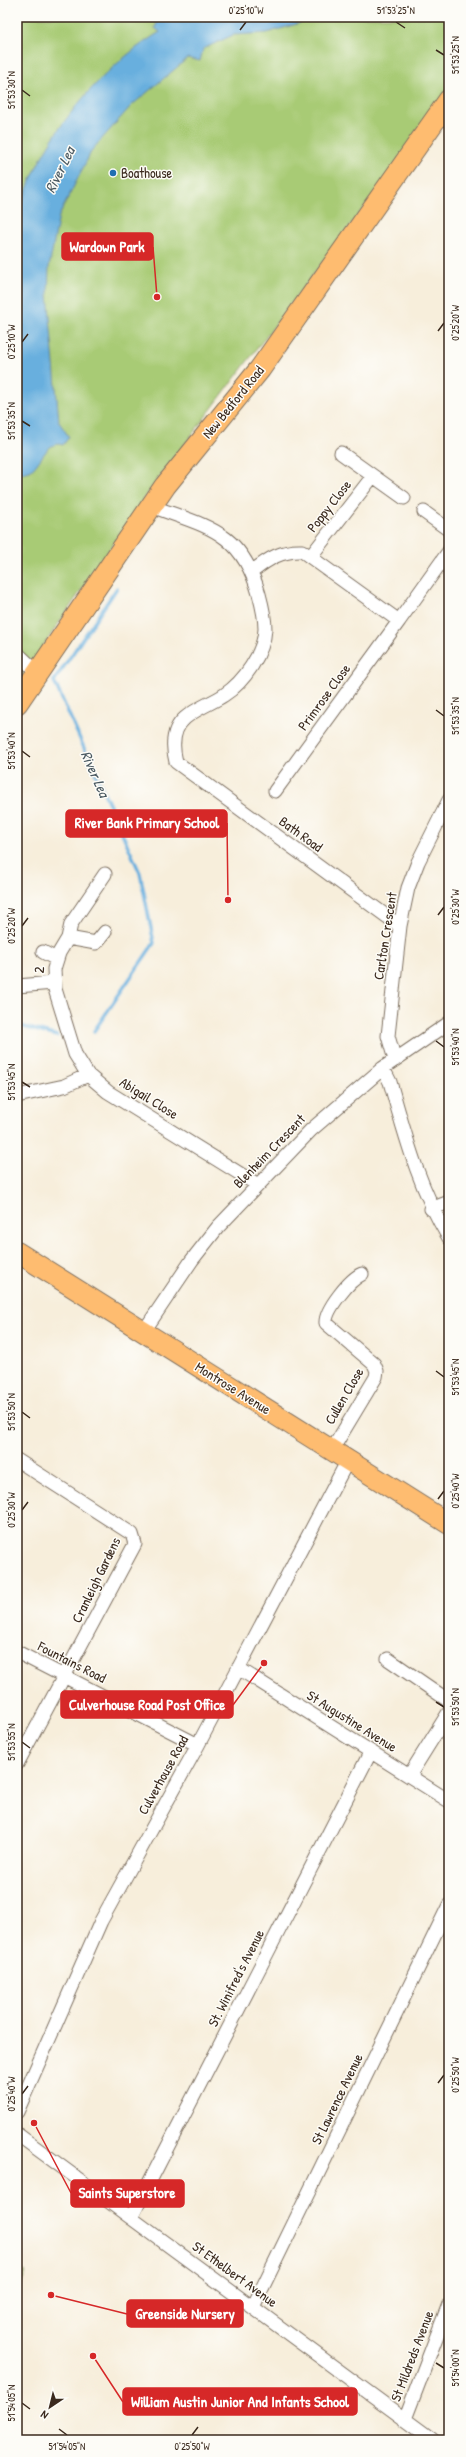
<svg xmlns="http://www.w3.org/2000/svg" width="466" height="2457" font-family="'Patrick Hand',sans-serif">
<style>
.green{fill:#a8cb74;stroke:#727a49}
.water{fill:#67afde;stroke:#516c7e}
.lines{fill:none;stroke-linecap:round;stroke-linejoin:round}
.stream{stroke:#67afde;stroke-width:3.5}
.minor-casing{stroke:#7d6f60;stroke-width:15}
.primary-casing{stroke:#7d6f60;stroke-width:22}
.trunk-casing{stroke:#7d6f60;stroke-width:23}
.minor{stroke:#fff;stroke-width:13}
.primary{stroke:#febc70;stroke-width:20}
.trunk{stroke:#febc70;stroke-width:21}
.ticks{fill:none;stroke:#3b2a1e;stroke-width:1.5}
.poi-dot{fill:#1f6fb2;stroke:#fdfcf7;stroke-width:1.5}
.labels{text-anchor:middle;stroke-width:3;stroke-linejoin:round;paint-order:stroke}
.poi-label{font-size:14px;fill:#3b2a1e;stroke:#fdfcf7;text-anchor:start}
.street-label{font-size:14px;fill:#3b2a1e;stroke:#fdfcf7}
.water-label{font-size:15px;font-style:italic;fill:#4a5961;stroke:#fdfcf7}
.leader{fill:none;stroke:#d62828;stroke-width:1.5}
.callout-dot{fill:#d62828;stroke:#fdfcf7;stroke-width:1.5}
.callout{fill:#d62828;stroke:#d62828;stroke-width:1.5}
.callout-label{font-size:15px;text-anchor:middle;font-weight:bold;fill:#fff}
.neatline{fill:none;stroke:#3b2a1e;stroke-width:1.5}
.ticks-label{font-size:10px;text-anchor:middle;fill:#3b2a1e}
</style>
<rect width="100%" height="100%" fill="#fdfcf7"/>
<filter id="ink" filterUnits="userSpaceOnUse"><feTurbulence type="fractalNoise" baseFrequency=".025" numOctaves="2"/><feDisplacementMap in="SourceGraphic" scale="8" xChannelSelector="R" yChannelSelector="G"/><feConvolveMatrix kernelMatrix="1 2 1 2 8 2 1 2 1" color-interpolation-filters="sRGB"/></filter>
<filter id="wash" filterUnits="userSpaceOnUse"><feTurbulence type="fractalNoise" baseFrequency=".012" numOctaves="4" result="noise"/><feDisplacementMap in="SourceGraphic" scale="16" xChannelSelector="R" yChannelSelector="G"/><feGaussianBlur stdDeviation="0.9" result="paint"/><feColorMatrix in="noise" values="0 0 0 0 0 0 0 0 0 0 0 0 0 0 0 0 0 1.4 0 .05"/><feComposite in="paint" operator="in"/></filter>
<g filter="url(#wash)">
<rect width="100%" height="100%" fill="#f7eedb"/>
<!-- green -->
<path class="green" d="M 25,17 L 449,17 L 449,95 L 150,490 L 17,684 L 17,23 Z
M 17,2269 L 26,2272 L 17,2295 Z"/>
<!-- water -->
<path class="water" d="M 170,17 L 312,17 L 300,23 L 267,33 L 233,35 L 203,49 L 200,61 L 188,58 L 131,106 L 92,150 L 59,216 L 49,267 L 48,294 L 59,422 L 69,437 L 63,445 C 47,439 41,464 30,471 C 26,472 21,473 17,474 L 17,223 C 32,149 95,71 160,32 L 155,28 L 158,20 L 168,20 Z"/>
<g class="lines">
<!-- stream -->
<path class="stream" d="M 17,1025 L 57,1036
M 94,1031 L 154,943 L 140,873 L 54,681 L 117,588"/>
</g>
</g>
<g filter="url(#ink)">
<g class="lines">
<!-- minor casing -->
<g class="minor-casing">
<path id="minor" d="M 341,453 L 404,498
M 151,506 C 207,527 241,530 259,594 C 262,605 265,618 265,629 C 264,653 244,682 224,695 C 212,703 197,708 185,718 C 172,729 172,746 176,762 L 400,926
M 424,512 L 449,530
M 311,556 L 373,476
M 253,571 C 268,559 282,550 302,551 L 399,621 L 275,791
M 399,621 L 449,551
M 17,653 L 38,673
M 68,938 L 96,943 L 105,932
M 43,952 L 56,959
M 17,986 L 54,983
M 395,1060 L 388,1036 L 400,926 L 408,888 L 418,862 L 449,800
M 383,1068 L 390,1082 C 406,1138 419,1188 449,1238
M 88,1075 L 75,1054 L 55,989 L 54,969 L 59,953 L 68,938 L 71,924 L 105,874
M 17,1096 L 64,1086 L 88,1075 L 108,1092 L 258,1185
M 431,1209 L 449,1202
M 144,1331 L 192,1260 L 218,1227 L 311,1130 L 383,1068 L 449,1023
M 332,1450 L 376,1377 L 377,1371 L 374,1364 L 326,1323 C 325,1310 350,1279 362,1274
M 17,1460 L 132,1534 L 135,1544 L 17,1764
M 17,1652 L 198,1745
M 388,1659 L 449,1701
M 238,1668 L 449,1801
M 409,1776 L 449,1712
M 17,2112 L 101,1921 L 198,1745 L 348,1460
M 17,2134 L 433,2440
M 131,2218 L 370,1753
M 253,2307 L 449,1905
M 405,2419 L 449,2304"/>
</g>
<!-- primary casing -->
<g class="primary-casing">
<path id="primary" d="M 17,1252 L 449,1524"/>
</g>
<!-- trunk casing -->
<g class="trunk-casing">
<path id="trunk" d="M 17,703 L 165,486 L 260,369 L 449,100"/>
</g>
<!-- minor -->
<use href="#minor" class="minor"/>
<!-- primary -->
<use href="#primary" class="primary"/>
<!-- trunk -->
<use href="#trunk" class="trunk"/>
</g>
</g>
<!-- ticks -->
<path class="ticks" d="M 396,22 L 405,28M 240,30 L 246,22M 436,50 L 444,55M 22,90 L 30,96M 438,331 L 444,323M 22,342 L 28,334M 22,421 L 30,426M 436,710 L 444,716M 22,751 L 30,757M 438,915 L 444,907M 22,926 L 28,918M 436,1041 L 444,1047M 22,1082 L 30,1087M 436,1371 L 444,1377M 22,1412 L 30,1418M 438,1499 L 444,1491M 22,1510 L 28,1502M 436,1702 L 444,1707M 22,1742 L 30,1748M 438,2083 L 444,2075M 22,2094 L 28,2086M 436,2363 L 444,2368M 22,2403 L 30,2409M 59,2429 L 67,2435M 192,2435 L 198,2427"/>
<!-- markers -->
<circle class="poi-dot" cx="113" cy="173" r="4"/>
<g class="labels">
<!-- poi labels -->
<g class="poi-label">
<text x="121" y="178">Boathouse</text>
</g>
<!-- street labels -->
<g class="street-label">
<text transform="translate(233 402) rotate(-51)" y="5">New Bedford Road</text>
<text transform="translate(329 506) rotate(-52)" y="5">Poppy Close</text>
<text transform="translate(324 697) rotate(-54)" y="5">Primrose Close</text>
<text transform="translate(301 834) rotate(36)" y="5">Bath Road</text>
<text transform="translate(385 936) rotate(-81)" y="5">Carlton Crescent</text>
<text transform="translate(39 970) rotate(-86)" y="5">2</text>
<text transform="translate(149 1098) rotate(32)" y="5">Abigail Close</text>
<text transform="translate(269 1151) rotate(-46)" y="5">Blenheim Crescent</text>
<text transform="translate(233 1388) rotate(32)" y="5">Montrose Avenue</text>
<text transform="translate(344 1396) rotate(-60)" y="5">Cullen Close</text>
<text transform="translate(96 1580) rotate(-64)" y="5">Cranleigh Gardens</text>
<text transform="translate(72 1662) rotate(27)" y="5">Fountains Road</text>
<text transform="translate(352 1721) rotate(32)" y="5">St Augustine Avenue</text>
<text transform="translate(163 1775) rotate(-61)" y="5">Culverhouse Road</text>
<text transform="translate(236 1978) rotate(-63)" y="5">St. Winifred's Avenue</text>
<text transform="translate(337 2099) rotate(-64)" y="5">St Lawrence Avenue</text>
<text transform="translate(235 2274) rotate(36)" y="5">St Ethelbert Avenue</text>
<text transform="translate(412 2356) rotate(-69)" y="5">St Mildreds Avenue</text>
</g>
<!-- water labels -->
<g class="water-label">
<text transform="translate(60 170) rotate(-64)" y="5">River Lea</text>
<text transform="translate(95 774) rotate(66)" y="5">River Lea</text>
</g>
</g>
<!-- callouts -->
<path class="leader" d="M157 297L153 247M228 900L227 823M264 1663L233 1705M34 2123L71 2193M51 2295L127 2314M93 2356L123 2402"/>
<g class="callout-dot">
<circle cx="157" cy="297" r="4"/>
<circle cx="228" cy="900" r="4"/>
<circle cx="264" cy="1663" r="4"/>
<circle cx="34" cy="2123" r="4"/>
<circle cx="51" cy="2295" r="4"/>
<circle cx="93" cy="2356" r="4"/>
</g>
<g class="callout">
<rect x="62" y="233" width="91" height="27" rx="4"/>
<rect x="66" y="810" width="161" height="27" rx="4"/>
<rect x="61" y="1691" width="172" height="27" rx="4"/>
<rect x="71" y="2180" width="113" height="27" rx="4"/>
<rect x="127" y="2300" width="116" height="27" rx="4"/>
<rect x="123" y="2388" width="234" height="27" rx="4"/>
</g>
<g class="callout-label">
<text x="107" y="252">Wardown Park</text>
<text x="147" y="828">River Bank Primary School</text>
<text x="147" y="1710">Culverhouse Road Post Office</text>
<text x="127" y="2198">Saints Superstore</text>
<text x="185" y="2319">Greenside Nursery</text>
<text x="240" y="2407">William Austin Junior And Infants School</text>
</g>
<!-- margin -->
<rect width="466" height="2457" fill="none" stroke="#fdfcf7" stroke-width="44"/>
<!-- north arrow -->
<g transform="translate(50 2407) rotate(215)" stroke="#fdfcf7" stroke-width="3" paint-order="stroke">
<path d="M0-3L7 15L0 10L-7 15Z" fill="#3b2a1e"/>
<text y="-6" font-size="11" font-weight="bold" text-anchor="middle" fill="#3b2a1e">N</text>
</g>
<rect x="22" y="22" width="422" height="2413" class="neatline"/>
<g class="ticks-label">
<text x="246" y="14">0°25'10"W</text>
<text x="396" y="14">51°53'25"N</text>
<text transform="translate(455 55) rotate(-90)" y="4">51°53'25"N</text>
<text transform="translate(11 90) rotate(-90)" y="4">51°53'30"N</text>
<text transform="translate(455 323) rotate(-90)" y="4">0°25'20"W</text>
<text transform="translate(11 342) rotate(-90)" y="4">0°25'10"W</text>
<text transform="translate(11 421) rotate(-90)" y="4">51°53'35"N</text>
<text transform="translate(455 716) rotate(-90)" y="4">51°53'35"N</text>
<text transform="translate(11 751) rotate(-90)" y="4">51°53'40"N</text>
<text transform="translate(455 907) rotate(-90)" y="4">0°25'30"W</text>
<text transform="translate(11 926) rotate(-90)" y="4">0°25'20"W</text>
<text transform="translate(455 1047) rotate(-90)" y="4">51°53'40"N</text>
<text transform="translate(11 1082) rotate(-90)" y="4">51°53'45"N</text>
<text transform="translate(455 1377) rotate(-90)" y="4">51°53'45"N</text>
<text transform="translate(11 1412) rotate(-90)" y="4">51°53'50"N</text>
<text transform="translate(455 1491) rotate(-90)" y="4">0°25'40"W</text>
<text transform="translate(11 1510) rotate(-90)" y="4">0°25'30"W</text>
<text transform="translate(455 1707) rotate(-90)" y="4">51°53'50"N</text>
<text transform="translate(11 1742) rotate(-90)" y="4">51°53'55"N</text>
<text transform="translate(455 2075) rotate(-90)" y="4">0°25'50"W</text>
<text transform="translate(11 2094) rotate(-90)" y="4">0°25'40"W</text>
<text transform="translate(455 2368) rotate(-90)" y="4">51°54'00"N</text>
<text transform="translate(11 2403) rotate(-90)" y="4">51°54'05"N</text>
<text x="67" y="2450">51°54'05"N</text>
<text x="192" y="2450">0°25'50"W</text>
</g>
</svg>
